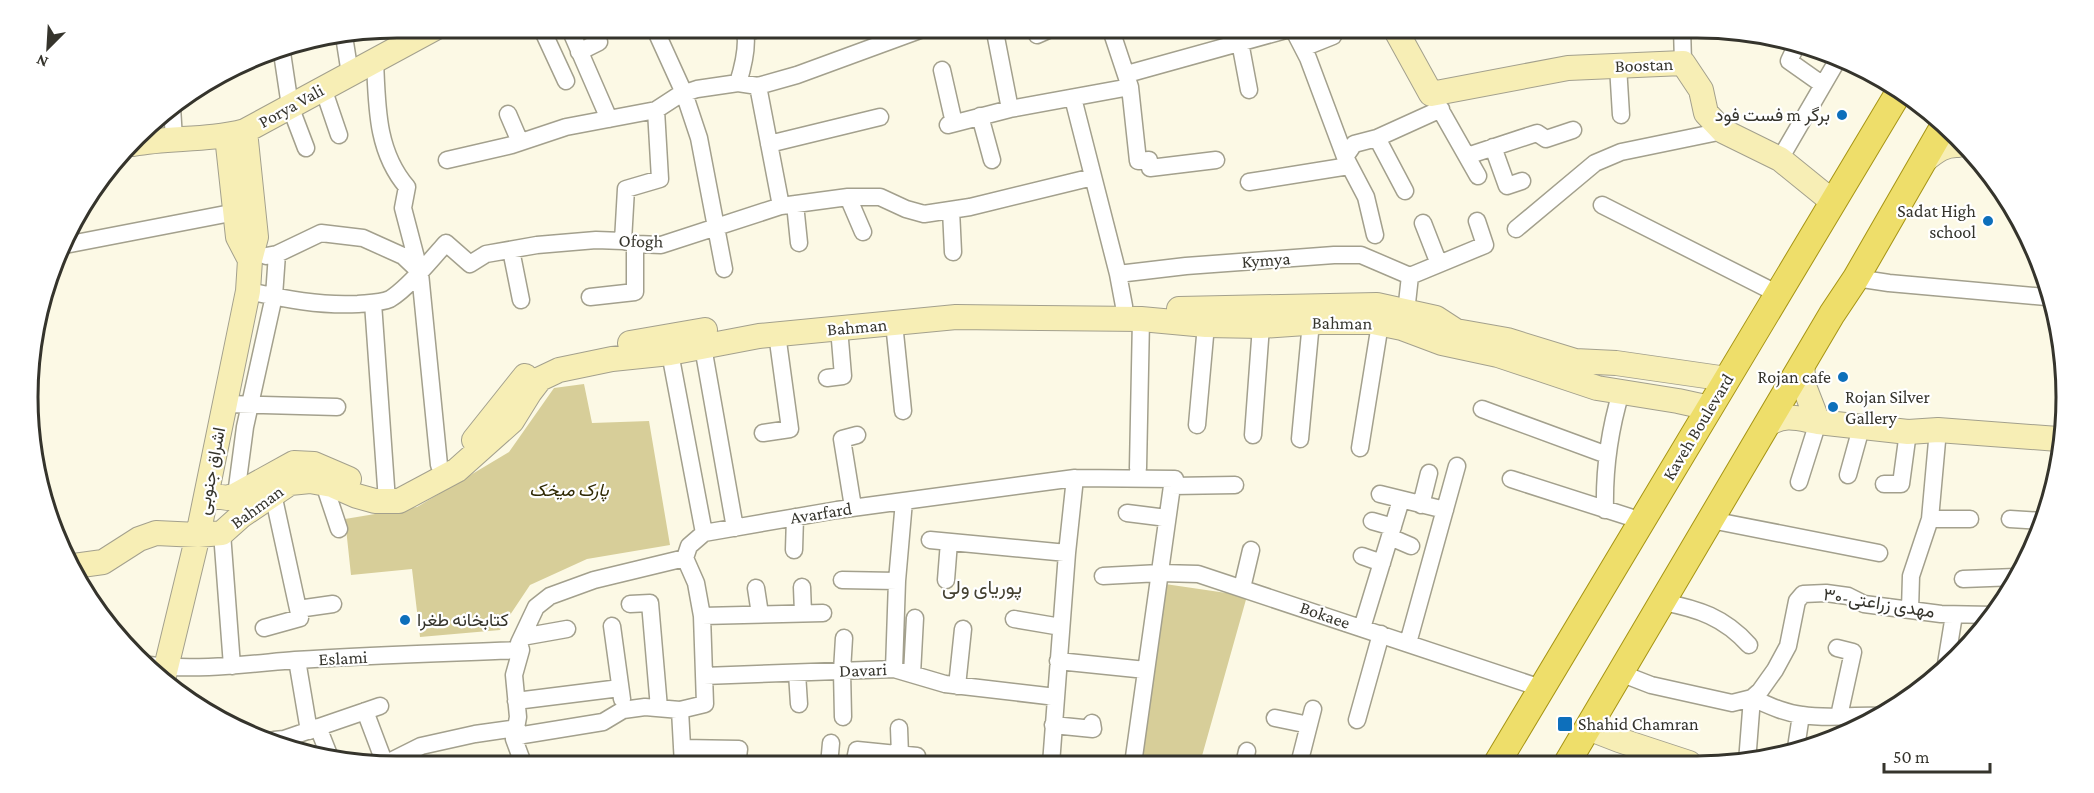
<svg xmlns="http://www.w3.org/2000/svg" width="2094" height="793" font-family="'Crimson Pro',Vazirmatn,serif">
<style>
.green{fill:#d7ce99}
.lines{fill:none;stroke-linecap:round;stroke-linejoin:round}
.street-casing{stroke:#a3a08d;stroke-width:19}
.secondary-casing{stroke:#a3a08d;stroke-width:26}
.primary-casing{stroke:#a69414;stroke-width:28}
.street{stroke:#fff;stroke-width:16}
.secondary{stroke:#f7eeb5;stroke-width:24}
.primary{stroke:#eede6a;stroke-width:26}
.poi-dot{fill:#0d6fbb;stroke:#fff;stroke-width:2}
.labels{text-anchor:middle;stroke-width:4.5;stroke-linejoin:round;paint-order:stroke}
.street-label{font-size:18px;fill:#35342c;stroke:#fff}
.poi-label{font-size:18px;fill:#35342c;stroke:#fff;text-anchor:end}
.park-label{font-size:18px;font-style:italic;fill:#302a04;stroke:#fff}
.neighbourhood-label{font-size:20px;fill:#444131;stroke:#fff}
.rim{fill:none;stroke:#35342c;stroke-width:3}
</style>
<rect width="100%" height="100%" fill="#fcf9e5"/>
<!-- green -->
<path class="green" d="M 584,384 L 592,423 L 649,421 L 670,545 L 587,559 L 530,585 L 500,630 L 420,637 L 412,569 L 351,575 L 345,519 L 417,507 L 509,452 L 554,388 Z
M 1165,584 L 1247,596 L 1200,763 L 1141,764 Z"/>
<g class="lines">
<!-- street casing -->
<g class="street-casing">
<path id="street" d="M 541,27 L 566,81
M 569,27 L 609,119
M 654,27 L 684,93 L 699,138 L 724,269
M 994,27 L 1010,109
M 1110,27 L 1130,87 L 1138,161 L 1149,160 L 1150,168 L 1216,160
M 1292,27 L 1308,58 L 1345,157 L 1366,197 L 1375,235
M 1682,27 L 1683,63
M 746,33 L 763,27
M 1037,35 L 1055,27
M 344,36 L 350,74
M 1240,42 L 1249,90
M 1798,42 L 1789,61 L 1823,85
M 281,46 L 290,106 L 306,148
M 1303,48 L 1333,36
M 579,52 L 599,42
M 375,60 C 377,105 376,151 407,187 L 403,208 L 420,273 L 439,465
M 1618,66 L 1621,115
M 942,70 L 954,123
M 1127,74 L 1293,28
M 738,83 C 743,67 749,43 744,27
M 758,86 L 781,206
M 323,88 L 339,135
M 1073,98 L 1118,274 L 1124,306
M 1436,102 L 1478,176
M 172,107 L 174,139
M 508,114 L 520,142
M 980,116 L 992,160
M 948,125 L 1010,109 L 1130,87
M 1377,138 L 1405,191
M 769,144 L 880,117
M 1493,147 L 1507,186 L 1522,181
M 1467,156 L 1537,133 L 1546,139 L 1573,130
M 1345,157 L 1354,144 L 1377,138 L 1441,109
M 1780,159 L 1837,61
M 447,160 L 512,145 L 566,127 L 656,110 L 679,95 L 697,89 L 738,83 L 758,86 L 797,75 L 928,27
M 1249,182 L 1349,166
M 848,197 L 863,232
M 795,204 L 799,243
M 1602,205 L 1778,294
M 951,210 L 953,252
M 1423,223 L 1439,264
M 1516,229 L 1595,163 L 1621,152 L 1723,131
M 623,241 L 626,189 L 660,179 L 656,110
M 65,245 L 236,212
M 511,250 L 521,300
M 266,256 L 277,254 L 321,233 L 363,238 L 403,256 L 420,272
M 1118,274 L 1186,266 L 1334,255 L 1361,255 L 1410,276
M 1410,276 L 1485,245 L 1477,221
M 1856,278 L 1889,283 L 2046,297
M 248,291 C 285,299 320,306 358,304 C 368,303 381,303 390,299 C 408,288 431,260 446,243 L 470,264 L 486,254 L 537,245 L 596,240 L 623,241 L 637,244 L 661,245 L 781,206 L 848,197 L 880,197 L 906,209 L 924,214 L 970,207 L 1093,177
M 590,297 L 635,292 L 635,243
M 373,303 L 387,501
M 1406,312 L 1410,276
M 894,323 L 903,411
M 703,347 L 735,528
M 670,353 L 704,533
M 827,378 L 843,376 L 839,328
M 224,404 L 337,407
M 1482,409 L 1607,455
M 1197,425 L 1206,325
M 763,433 L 790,429 L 777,334
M 1253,435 L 1261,326
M 1300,439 L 1311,322
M 1360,448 L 1380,324
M 1138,468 L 1141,319
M 1848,475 L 1861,428
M 1511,479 L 1642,521
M 1799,482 L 1818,422
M 324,484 L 339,529
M 1884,484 L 1901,484 L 1908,432
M 1172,486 L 1235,485
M 1380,494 L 1445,510
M 236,495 L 245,427 L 274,296 L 277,254
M 1421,505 L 1429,473
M 853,507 L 842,439 L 857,435
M 1605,510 C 1604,468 1609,432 1621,392
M 1127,513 L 1167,518
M 1930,519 L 1970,519
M 2010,519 L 2042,521
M 1711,520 L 1879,553
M 1372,521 L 1393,527
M 222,533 L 232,666
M 1390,537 L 1411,546
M 930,540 L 1067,553
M 794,550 L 795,517
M 1362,556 L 1382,563
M 1103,576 L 1160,573 L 1198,574 L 1541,688
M 1963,579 L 2016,577
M 842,580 L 897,581
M 946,580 L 949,542
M 802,587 L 803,613
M 756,588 L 760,614
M 1242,588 L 1251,550
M 1663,602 C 1698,609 1724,617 1749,645
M 630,604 L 650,603 L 659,708
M 298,609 L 333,604
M 1910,610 L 1911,576 L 1930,519 L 1938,430
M 702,616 L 823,613
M 1014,619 L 1061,627
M 612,626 L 622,699
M 264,628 L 300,618 L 273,494
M 1362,628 L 1401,500
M 522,637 L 567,629
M 1408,643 L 1457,466
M 1837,648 L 1853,652 L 1839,716
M 297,660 L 309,731
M 1058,661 L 1146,670
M 149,665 C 197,671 247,664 295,660 C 370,655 446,653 521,650
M 894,669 L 897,581 L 904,501
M 1945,670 L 1954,615
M 797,673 L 799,704
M 1620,673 L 1651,685 L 1732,703 L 1752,698 L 1760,691 L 1775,670 L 1788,646 L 1797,601 L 1803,594 L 1826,593 L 1848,596 L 1864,604 L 1941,614 L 1993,615
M 912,674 L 915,618
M 704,676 L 894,669 L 945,684 L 1056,697
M 957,686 L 963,629
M 516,701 L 620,688
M 680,710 L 683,765
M 365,711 L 385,764
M 843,717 L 842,671 L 844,638
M 1275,718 L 1309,725
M 1357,720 L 1381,634
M 1053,725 L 1093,729 L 1092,723
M 318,727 L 329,755
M 899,728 L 900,755
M 517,736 L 603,722 L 623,710 L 645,707 L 680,710 L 705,704 L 702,616 L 696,583 L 685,558
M 274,740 L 284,739 L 380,706
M 682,748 L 739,749 L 737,765
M 1796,748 L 1801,715
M 1747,762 L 1752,698 C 1768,705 1784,713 1802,715 C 1827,719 1853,715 1879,716
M 385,764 L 421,746 L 475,734 L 517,728
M 1051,764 L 1067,553 L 1075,478
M 1244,764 L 1247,751
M 1299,764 L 1313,709
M 829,765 L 831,743
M 854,765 L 857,750 L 917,756
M 524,766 L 514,739 L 518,717 L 514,675 L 521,650 L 519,643 L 536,607 L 550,596 L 594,580 L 685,558 L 689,546 L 704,533 L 837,510 L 1075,478 L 1175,479 L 1172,486 L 1133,764"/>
</g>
<!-- secondary casing -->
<g class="secondary-casing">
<path id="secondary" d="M 1394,27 L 1431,94 L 1568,68 L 1683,63 L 1701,90 L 1706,113 L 1723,131 L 1780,159 L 1833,202
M 227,136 L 238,237 L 250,260
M 133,144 C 170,137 208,141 245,131 L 437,27
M 1925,160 C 1936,151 1945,144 1959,145
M 1179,309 L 1377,305 L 1436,318 L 1456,331 L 1507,340 L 1575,361 L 1616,363 L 1727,379
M 630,343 L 705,330
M 1818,422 L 1908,432 L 1938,430 L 2058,439
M 1766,425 C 1786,413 1796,418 1818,422 L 1804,386 L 1802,365
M 474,440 L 525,376
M 207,495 L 228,498 L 236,495 L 294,463 L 314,464 L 349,479
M 74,566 L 103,562 L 139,539 L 156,533 L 198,535 L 222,533 L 241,516 L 290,483 L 310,481 L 332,485 L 357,496 L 375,501 L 399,501 L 457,470 L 512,421 L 530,392 L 540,379 L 559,370 L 612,359 L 670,353 L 759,336 L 956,317 L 1141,319 L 1206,325 L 1261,326 L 1320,322 L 1373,322 L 1402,328 L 1442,343 L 1498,355 L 1597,388 L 1678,401 L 1710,408
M 163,680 L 198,535 L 248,291 L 250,260 L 256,237 L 245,131
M 1588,728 L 1619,740 L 1689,763"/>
</g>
<!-- primary casing -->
<g class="primary-casing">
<path id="primary" d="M 1497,763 L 1899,92
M 1567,763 L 1832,314 L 1856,278 L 1943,127"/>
</g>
<!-- street -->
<use href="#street" class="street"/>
<!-- secondary -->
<use href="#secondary" class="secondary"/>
<!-- primary -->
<use href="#primary" class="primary"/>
</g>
<!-- markers -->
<g class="poi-dot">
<circle cx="1842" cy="115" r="6"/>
<circle cx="1988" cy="221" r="6"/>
<circle cx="1843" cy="377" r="6"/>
<circle cx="1833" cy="407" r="6"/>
<circle cx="405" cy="620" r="6"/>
<rect x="1557" y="716" width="16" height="16" rx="3"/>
</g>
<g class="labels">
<!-- street labels -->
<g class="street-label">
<text transform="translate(1644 65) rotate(-2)" y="6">Boostan</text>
<text transform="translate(291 106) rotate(-29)" y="6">Porya Vali</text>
<text transform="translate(641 241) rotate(1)" y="6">Ofogh</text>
<text transform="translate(1266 260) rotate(-4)" y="6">Kymya</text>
<text transform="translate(1342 323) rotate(1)" y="6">Bahman</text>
<text transform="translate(857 327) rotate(-5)" y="6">Bahman</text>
<text transform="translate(1698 427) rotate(-59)" y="6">Kaveh Boulevard</text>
<text transform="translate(211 471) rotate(-79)" y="6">اشراق جنوبی</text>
<text transform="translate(257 507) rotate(-36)" y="6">Bahman</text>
<text transform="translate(821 513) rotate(-9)" y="6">Avarfard</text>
<text transform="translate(1879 603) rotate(9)" y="6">۳۰-مهدی زراعتی</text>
<text transform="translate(1325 615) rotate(19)" y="6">Bokaee</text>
<text transform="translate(343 658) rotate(-3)" y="6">Eslami</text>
<text transform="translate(863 670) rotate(-2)" y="6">Davari</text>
</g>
<!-- poi labels -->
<g class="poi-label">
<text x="1830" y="121">فست فود m برگر</text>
<text x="1976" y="217">Sadat High<tspan x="1976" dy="21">school</tspan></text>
<text x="1831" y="383">Rojan cafe</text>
<text x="1845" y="403" text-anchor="start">Rojan Silver<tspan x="1845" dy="21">Gallery</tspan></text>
<text x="417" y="626" text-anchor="start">کتابخانه طغرا</text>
<text x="1578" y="730" text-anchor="start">Shahid Chamran</text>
</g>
<!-- park labels -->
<g class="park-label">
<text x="569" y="496">پارک میخک</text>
</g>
<!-- neighbourhood labels -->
<g class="neighbourhood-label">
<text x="982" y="594">پوریای ولی</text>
</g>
</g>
<!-- crop -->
<path d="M0 0H2094V793H0ZM397 38H1697A359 359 0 0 1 2056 397V397A359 359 0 0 1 1697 756H397A359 359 0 0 1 38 397V397A359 359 0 0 1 397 38Z" fill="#fff" fill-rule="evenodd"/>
<path class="rim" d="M397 38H1697A359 359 0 0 1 2056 397V397A359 359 0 0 1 1697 756H397A359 359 0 0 1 38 397V397A359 359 0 0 1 397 38Z"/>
<!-- north arrow -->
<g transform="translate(48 48) rotate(204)" stroke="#ffffff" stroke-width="4.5" paint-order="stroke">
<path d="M0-4.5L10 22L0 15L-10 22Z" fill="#35342c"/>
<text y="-9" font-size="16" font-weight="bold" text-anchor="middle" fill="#35342c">N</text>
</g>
<!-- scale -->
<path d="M1884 763v9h106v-9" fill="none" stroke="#35342c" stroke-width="3"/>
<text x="1893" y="763" font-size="18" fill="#35342c" stroke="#ffffff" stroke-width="4.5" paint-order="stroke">50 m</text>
</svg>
